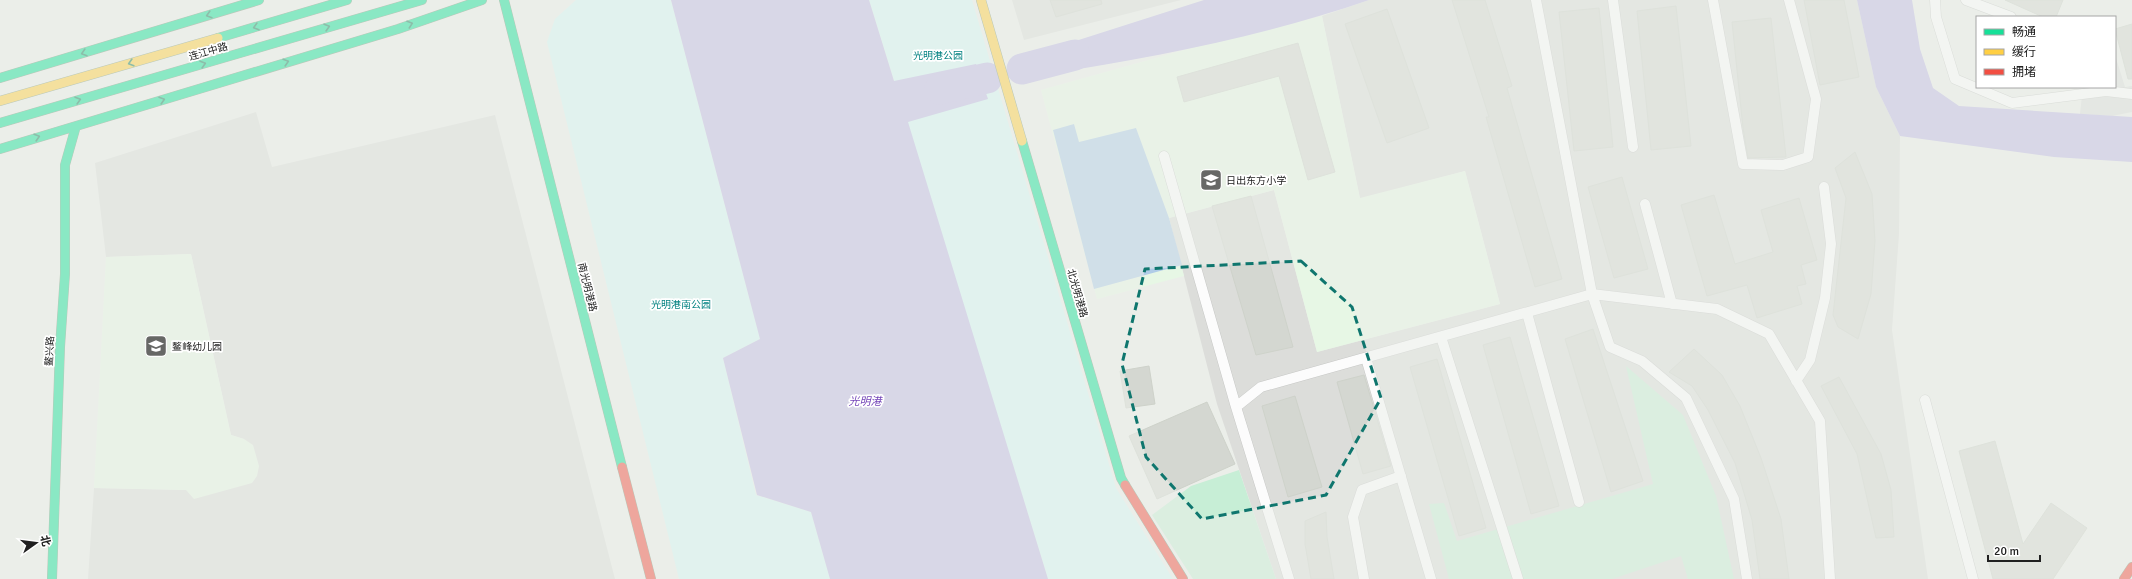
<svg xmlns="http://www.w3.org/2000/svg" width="2132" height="579" font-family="Signika,'Noto Sans SC',sans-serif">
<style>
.residential{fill:#dcddda}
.education{fill:#e7f7e5}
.grass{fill:#c7eed6}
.park{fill:#d4f6f4}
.pitch{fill:#b0cce7}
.parking{fill:#dcdddb}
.water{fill:#c0bae4}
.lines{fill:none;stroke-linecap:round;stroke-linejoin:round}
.river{stroke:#c0bae4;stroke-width:31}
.building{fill:#d4d7d1;stroke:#ced2ca}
.lane-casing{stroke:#c6c7c5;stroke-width:11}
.fast-casing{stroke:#809a80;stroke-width:10}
.slow-casing{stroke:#809a80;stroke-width:10}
.jam-casing{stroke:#809a80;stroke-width:10}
.lane{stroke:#fcfcfc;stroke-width:10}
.fast{stroke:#16e098;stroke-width:9}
.slow{stroke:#ffcf43;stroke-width:9}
.jam{stroke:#f24e42;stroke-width:9}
.oneway{stroke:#1b805c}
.marked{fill:none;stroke:#0f766e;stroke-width:3;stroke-dasharray:8 5;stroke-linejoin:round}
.labels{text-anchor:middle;stroke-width:3.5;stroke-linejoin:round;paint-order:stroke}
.street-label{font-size:10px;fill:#202020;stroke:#fff}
.park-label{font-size:10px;fill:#058382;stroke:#fff}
.poi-label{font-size:10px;fill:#202020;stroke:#fff;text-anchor:start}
.water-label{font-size:11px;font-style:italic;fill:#7445b8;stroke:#fff}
</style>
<rect width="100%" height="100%" fill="#ebeee9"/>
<!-- residential -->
<path class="residential" d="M 1012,0 L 1181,0 L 1024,40 Z
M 1369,0 L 1857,0 L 1876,87 L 1900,136 L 1899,234 L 1892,330 L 1928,579 L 1276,579 L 1217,404 L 1169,218 L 1274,190 L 1317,352 L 1500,304 L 1465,171 L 1360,199 L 1322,16 Z
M 256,112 L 272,167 L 495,115 L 615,579 L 88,579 L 94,488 L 186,490 L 244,439 L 231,435 L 191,254 L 106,257 L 95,163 Z"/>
<!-- education -->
<path class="education" d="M 1322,16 L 1360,198 L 1465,171 L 1500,304 L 1317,352 L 1274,190 L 1169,218 L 1184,276 L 1097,299 L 1041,90 L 1188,49 Z
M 191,254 L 231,435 L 244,439 L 253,445 L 259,466 L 257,476 L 252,483 L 194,499 L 186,490 L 94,488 L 106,257 Z"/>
<!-- grass -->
<path class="grass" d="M 1626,366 L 1683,415 L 1716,496 L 1734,579 L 1688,579 L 1681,556 L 1612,579 L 1449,579 L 1429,504 L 1444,503 L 1457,541 L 1653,484 Z
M 1239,470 L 1276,579 L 1193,579 L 1152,515 L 1191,486 Z"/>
<!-- park -->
<path class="park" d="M 576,0 L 671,0 L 760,339 L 723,358 L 756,495 L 811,512 L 830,579 L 679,579 L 547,42 L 555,19 Z
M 869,0 L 972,0 L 1116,488 L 1173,579 L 1048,579 Z"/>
<!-- pitch -->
<path class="pitch" d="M 1074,124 L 1079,142 L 1136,128 L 1169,218 L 1182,265 L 1094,289 L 1053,130 Z"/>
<!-- parking -->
<path class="parking" d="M 2115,55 L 2125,87 L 2132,86 L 2132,112 L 2112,116 L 2080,114 L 2083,87 L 2115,87 Z"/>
<!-- water -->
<path class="water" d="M 671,0 L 869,0 L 894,81 L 976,64 L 988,99 L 908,122 L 1048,579 L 830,579 L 811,512 L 757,495 L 723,358 L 760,339 Z
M 1204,0 L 1369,0 C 1265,36 1156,57 1048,74 L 1034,66 L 1041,52 Z
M 1857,0 L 1912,0 L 1920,49 L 1933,88 L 1959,106 L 2132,117 L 2132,162 L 2054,157 L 1900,136 L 1876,87 Z"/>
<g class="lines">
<!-- river -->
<path class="river" d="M 1022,69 L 1075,55
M 940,89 L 987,78"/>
</g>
<!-- building -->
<path class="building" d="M 1050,0 L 1101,0 L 1102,4 L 1056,17 Z
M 1452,0 L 1485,0 L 1512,86 L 1507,88 L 1562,279 L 1535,287 L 1486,117 L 1489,117 Z
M 1804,0 L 1844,0 L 1859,77 L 1820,85 Z
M 2005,0 L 2063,0 L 2056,17 L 2043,17 Z
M 1676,6 L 1691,146 L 1651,150 L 1637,11 Z
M 1599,8 L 1613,147 L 1574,151 L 1559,12 Z
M 1387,9 L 1429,128 L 1387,143 L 1345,24 Z
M 1771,18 L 1786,157 L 1748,158 L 1743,128 L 1732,22 Z
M 2132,24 L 2132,79 L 2128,79 L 2115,29 Z
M 1298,43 L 1335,172 L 1308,180 L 1279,76 L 1184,102 L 1177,77 Z
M 1855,152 L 1872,194 L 1875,241 L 1871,294 L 1858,339 L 1838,327 L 1833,315 L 1846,198 L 1835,168 Z
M 1622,177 L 1648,269 L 1614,278 L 1588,187 Z
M 1714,195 L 1735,264 L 1773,252 L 1761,210 L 1799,198 L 1817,260 L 1801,265 L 1806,284 L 1797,286 L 1802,304 L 1757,318 L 1747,285 L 1707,296 L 1681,205 Z
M 1251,196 L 1293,347 L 1256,355 L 1212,206 Z
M 1593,329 L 1643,481 L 1611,492 L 1565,339 Z
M 1510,337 L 1559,506 L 1531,514 L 1483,345 Z
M 1694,349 L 1722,375 L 1740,406 L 1761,458 L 1781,519 L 1789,579 L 1760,579 L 1752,520 L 1735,463 L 1708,410 L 1692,386 L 1669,372 Z
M 1437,359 L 1486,528 L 1459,536 L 1410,367 Z
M 1149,366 L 1155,404 L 1126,408 L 1120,371 Z
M 1364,375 L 1391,466 L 1363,474 L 1337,382 Z
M 1839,377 L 1881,454 L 1891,490 L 1894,537 L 1876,538 L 1857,454 L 1821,386 Z
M 1295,396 L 1322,487 L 1288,497 L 1262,406 Z
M 1207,402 L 1235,464 L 1157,499 L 1129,436 Z
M 1995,441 L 2023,544 L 2051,503 L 2087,528 L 2053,579 L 1993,579 L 1959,451 Z
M 1326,512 L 1327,537 L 1334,579 L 1311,579 L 1305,544 L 1305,521 Z"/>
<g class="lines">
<!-- lane casing -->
<g class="lane-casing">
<path id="lane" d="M 1613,0 L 1633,147
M 1713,0 L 1743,164 L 1783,165 L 1808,157 L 1816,99 L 1789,0
M 1935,0 L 1936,17 L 1955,79 L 2012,103 L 2106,91
M 1966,0 L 2011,17
M 2105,87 L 2106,91 L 2132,94
M 1164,156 L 1236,407
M 1645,204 L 1672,304
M 1527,313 L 1579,502
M 1441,337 L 1518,579
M 1366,358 L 1431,579
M 1796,381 L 1810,360 L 1825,298 L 1831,244 L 1824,187
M 1925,400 L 1973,579
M 1289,579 L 1236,407 L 1261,387 L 1592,294 L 1536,0
M 1364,579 L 1353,517 L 1362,490 L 1401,476
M 1747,579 L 1734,499 L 1686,398 L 1642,361 L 1610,347 L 1592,294 L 1717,309 L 1769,334 L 1820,421 L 1830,579"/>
</g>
<!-- fast casing -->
<g class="fast-casing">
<path id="fast" d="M 504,0 L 622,467
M 218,38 L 347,0
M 0,78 L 259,0
M 0,123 L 422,0
M 1022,141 L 1121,478 L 1125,485
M 0,149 L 398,29 L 482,0
M 52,579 L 60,347 L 65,274 L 65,165 L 76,126"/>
</g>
<!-- slow casing -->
<g class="slow-casing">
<path id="slow" d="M 981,0 L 1022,141
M 0,101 L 218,38"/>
</g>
<!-- jam casing -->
<g class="jam-casing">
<path id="jam" d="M 622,467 L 651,579
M 1125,485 L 1183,579
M 2124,579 L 2132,567"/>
</g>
<!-- lane -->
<use href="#lane" class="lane"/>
<!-- fast -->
<use href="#fast" class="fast"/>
<!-- slow -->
<use href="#slow" class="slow"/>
<!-- jam -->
<use href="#jam" class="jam"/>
</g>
<!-- one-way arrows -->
<defs><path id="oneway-chevron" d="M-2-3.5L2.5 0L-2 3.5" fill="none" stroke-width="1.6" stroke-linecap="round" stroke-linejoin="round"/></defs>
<g class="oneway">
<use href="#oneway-chevron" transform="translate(209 15) rotate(163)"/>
<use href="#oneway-chevron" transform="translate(410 24) rotate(-19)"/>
<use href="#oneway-chevron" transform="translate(256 27) rotate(164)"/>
<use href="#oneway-chevron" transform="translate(327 27) rotate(-16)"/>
<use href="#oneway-chevron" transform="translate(84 53) rotate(163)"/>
<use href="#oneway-chevron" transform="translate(286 62) rotate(-17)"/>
<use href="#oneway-chevron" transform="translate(131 63) rotate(164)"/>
<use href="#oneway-chevron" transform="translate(203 64) rotate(-16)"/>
<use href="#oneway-chevron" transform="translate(78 100) rotate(-16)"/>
<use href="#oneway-chevron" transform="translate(162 100) rotate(-17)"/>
<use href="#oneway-chevron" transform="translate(37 137) rotate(-17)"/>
</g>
<!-- marked area -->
<path d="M0 0H2132V579H0ZM 1301,261 L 1352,307 L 1381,398 L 1326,495 L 1202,519 L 1146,457 L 1122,364 L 1145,269 Z" fill="#ebeee9" fill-opacity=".55" fill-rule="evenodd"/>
<path class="marked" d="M 1301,261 L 1352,307 L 1381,398 L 1326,495 L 1202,519 L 1146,457 L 1122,364 L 1145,269 Z"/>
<!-- icons -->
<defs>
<g id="school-square" transform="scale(1.15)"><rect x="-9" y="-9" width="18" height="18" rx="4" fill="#676866" stroke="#fff"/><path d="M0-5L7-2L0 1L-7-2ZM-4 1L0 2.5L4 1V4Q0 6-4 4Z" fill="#fff"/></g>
</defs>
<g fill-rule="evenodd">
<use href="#school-square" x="1211" y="180"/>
<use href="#school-square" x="156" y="346"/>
</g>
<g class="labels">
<!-- street labels -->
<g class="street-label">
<text transform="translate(208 51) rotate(-16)" y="4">连江中路</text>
<text transform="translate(588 287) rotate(76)" y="4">南光明港路</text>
<text transform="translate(1078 293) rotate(74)" y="4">北光明港路</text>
<text transform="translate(49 351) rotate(-87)" y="4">鳌兴路</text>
</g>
<!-- park labels -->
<g class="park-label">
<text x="938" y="59">光明港公园</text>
<text x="681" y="308">光明港南公园</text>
</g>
<!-- poi labels -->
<g class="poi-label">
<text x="1226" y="184">日出东方小学</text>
<text x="172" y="350">鳌峰幼儿园</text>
</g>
<!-- water labels -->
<g class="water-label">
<text x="865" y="405">光明港</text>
</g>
</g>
<!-- legend -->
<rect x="1976" y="16" width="140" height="72" fill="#ffffff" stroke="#a6a6a6"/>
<rect x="1984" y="29" width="20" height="6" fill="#16e098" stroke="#a6a6a6"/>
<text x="2012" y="36" font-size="12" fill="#202020">畅通</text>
<rect x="1984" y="49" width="20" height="6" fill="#ffcf43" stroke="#a6a6a6"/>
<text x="2012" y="56" font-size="12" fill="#202020">缓行</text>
<rect x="1984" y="69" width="20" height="6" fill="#f24e42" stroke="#a6a6a6"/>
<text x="2012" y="76" font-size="12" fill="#202020">拥堵</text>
<!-- north arrow -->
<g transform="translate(36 543) rotate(76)" stroke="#ffffff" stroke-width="3" paint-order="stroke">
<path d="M0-3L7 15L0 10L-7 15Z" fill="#202020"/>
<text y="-6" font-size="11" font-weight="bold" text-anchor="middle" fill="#202020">北</text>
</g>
<!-- scale -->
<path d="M1988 555v6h52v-6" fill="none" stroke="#202020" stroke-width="2"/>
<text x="1994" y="555" font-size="12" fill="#202020" stroke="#ffffff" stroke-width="3" paint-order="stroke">20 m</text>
</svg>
